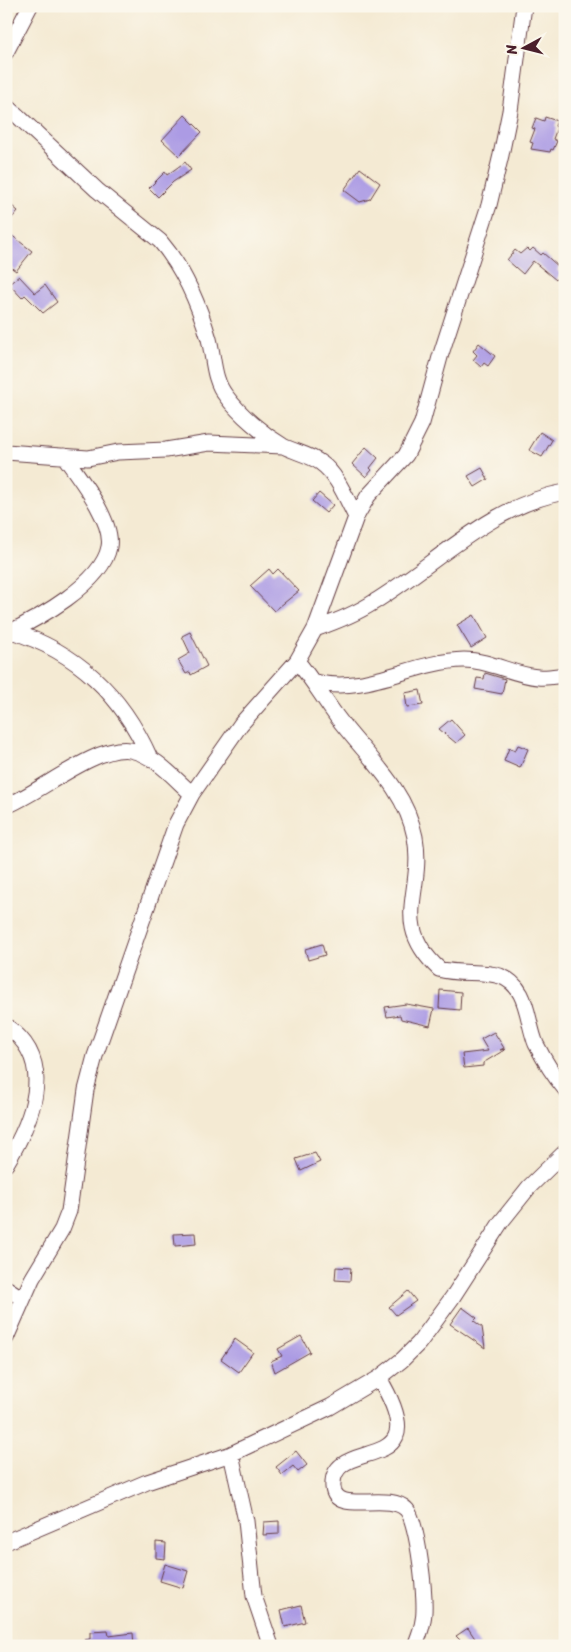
<svg xmlns="http://www.w3.org/2000/svg" width="571" height="1652" font-family="Sriracha,sans-serif">
<style>
.building{fill:#ac9be4}
.lines{fill:none;stroke-linecap:round;stroke-linejoin:round}
.minor-casing{stroke:#643d44;stroke-width:17}
.minor{stroke:#fff;stroke-width:15}
</style>
<rect width="100%" height="100%" fill="#fbf7ec"/>
<filter id="ink" filterUnits="userSpaceOnUse"><feTurbulence type="fractalNoise" baseFrequency=".02" numOctaves="2"/><feDisplacementMap in="SourceGraphic" scale="10" xChannelSelector="R" yChannelSelector="G"/><feConvolveMatrix kernelMatrix="1 2 1 2 8 2 1 2 1" color-interpolation-filters="sRGB"/></filter>
<filter id="wash" filterUnits="userSpaceOnUse"><feTurbulence type="fractalNoise" baseFrequency=".0096" numOctaves="4" result="noise"/><feDisplacementMap in="SourceGraphic" scale="20" xChannelSelector="R" yChannelSelector="G"/><feGaussianBlur stdDeviation="1.12" result="paint"/><feColorMatrix in="noise" values="0 0 0 0 0 0 0 0 0 0 0 0 0 0 0 0 0 1.4 0 .05"/><feComposite in="paint" operator="in"/></filter>
<g filter="url(#wash)">
<rect width="100%" height="100%" fill="#f4ead3"/>
<g id="blocks">
<!-- building -->
<path class="building" d="M 185,115 L 202,132 L 179,156 L 162,140 Z
M 545,117 L 557,121 L 555,126 L 557,128 L 553,139 L 557,141 L 553,150 L 551,149 L 550,152 L 531,149 L 533,143 L 530,142 L 535,129 L 532,128 L 536,118 L 544,121 Z
M 185,162 L 191,170 L 173,182 L 158,197 L 149,188 L 165,172 L 167,175 Z
M 360,168 L 380,183 L 370,199 L 360,202 L 344,190 Z
M 6,201 L 18,211 L 6,225 Z
M 6,231 L 32,251 L 16,271 L 6,264 Z
M 527,248 L 530,251 L 533,248 L 541,255 L 543,253 L 559,267 L 557,270 L 561,274 L 556,280 L 533,261 L 523,274 L 507,260 L 515,250 L 520,254 Z
M 19,276 L 35,293 L 45,285 L 57,302 L 43,313 L 25,295 L 22,298 L 9,284 Z
M 479,343 L 495,356 L 488,366 L 484,363 L 481,367 L 473,360 L 477,355 L 473,351 Z
M 540,432 L 552,440 L 542,457 L 529,450 Z
M 366,447 L 378,458 L 370,468 L 372,470 L 366,477 L 352,464 Z
M 482,468 L 488,479 L 475,487 L 468,476 Z
M 319,493 L 333,505 L 326,513 L 312,501 Z
M 269,569 L 273,574 L 278,569 L 299,591 L 274,611 L 250,586 Z
M 474,615 L 487,638 L 471,648 L 457,625 Z
M 190,632 L 207,666 L 191,675 L 190,672 L 186,674 L 178,660 L 190,653 L 182,636 Z
M 485,673 L 505,679 L 502,694 L 475,689 L 477,678 L 484,679 Z
M 420,690 L 423,705 L 407,707 L 405,693 Z
M 451,719 L 465,735 L 456,743 L 439,729 Z
M 518,745 L 528,749 L 520,768 L 504,761 L 509,748 L 515,751 Z
M 322,944 L 325,955 L 308,960 L 305,949 Z
M 440,990 L 461,992 L 460,1010 L 439,1008 Z
M 406,1004 L 434,1009 L 430,1026 L 401,1019 L 400,1015 L 387,1017 L 385,1007 Z
M 494,1032 L 504,1048 L 500,1050 L 506,1049 L 483,1063 L 483,1066 L 464,1068 L 462,1054 L 488,1051 L 481,1039 Z
M 315,1153 L 320,1162 L 301,1171 L 296,1159 Z
M 195,1233 L 196,1244 L 175,1246 L 174,1234 Z
M 336,1267 L 351,1268 L 350,1281 L 335,1280 Z
M 408,1291 L 416,1301 L 396,1315 L 389,1307 Z
M 462,1307 L 477,1318 L 474,1321 L 482,1327 L 485,1348 L 450,1324 Z
M 301,1336 L 310,1352 L 275,1372 L 271,1361 L 282,1356 L 278,1349 Z
M 235,1339 L 253,1352 L 239,1372 L 221,1359 Z
M 296,1451 L 307,1465 L 298,1472 L 293,1466 L 282,1475 L 276,1467 Z
M 279,1521 L 279,1534 L 263,1535 L 264,1522 Z
M 156,1542 L 166,1543 L 165,1559 L 156,1558 Z
M 165,1564 L 188,1571 L 183,1588 L 160,1581 Z
M 301,1605 L 305,1622 L 285,1627 L 281,1610 Z
M 468,1628 L 480,1646 L 466,1646 L 456,1636 Z
M 108,1631 L 109,1636 L 133,1633 L 134,1646 L 85,1646 L 84,1640 L 90,1639 L 90,1632 Z"/>
</g>
</g>
<g filter="url(#ink)">
<use href="#blocks" fill-opacity="0" stroke="#643d44" stroke-width="1"/>
<g class="lines">
<!-- minor casing -->
<g class="minor-casing">
<path id="minor" d="M 6,52 L 30,6
M 6,105 L 97,190 L 160,241 C 183,268 199,305 209,339 C 214,358 213,380 226,396 C 240,415 263,434 283,446 C 295,452 310,455 321,463 C 337,474 347,500 356,517
M 6,452 L 88,458 L 118,452 L 166,450 L 209,443 L 283,446
M 315,629 C 335,622 356,614 374,602 C 436,564 491,505 565,492
M 11,631 C 78,652 122,695 150,758
M 6,634 C 37,619 102,584 109,547 C 114,521 78,476 64,456
M 297,661 C 312,679 323,698 337,717 C 366,756 405,787 415,837 C 425,893 389,922 439,969 C 459,975 481,970 500,976 C 529,986 526,1020 536,1044 C 544,1060 553,1075 565,1089
M 315,682 C 366,695 413,661 464,660 C 490,660 513,675 538,677 C 547,678 556,676 565,675
M 6,806 C 38,794 97,744 130,750 C 154,754 175,779 192,794
M 6,1026 C 58,1061 32,1121 6,1164
M 6,1288 L 23,1299
M 6,1338 L 32,1279 L 62,1229 L 69,1211 L 86,1090 L 95,1056 L 176,824 L 192,794 L 241,724 L 297,661 L 315,629 L 356,517 L 368,496 L 406,455 L 422,423 L 440,357 L 489,205 L 501,155 L 510,111 L 524,6
M 379,1378 C 441,1481 329,1433 333,1487 C 335,1516 388,1491 406,1509 C 418,1520 427,1603 423,1620 C 422,1629 418,1638 415,1646
M 231,1454 L 246,1521 L 254,1596 L 271,1646
M 6,1542 L 147,1482 L 231,1454 L 330,1407 L 379,1378 L 402,1360 L 419,1343 L 452,1298 L 501,1222 L 529,1187 L 565,1152"/>
</g>
<!-- minor -->
<use href="#minor" class="minor"/>
</g>
</g>
<!-- margin -->
<rect width="571" height="1652" fill="none" stroke="#fbf7ec" stroke-width="25"/>
<!-- north arrow -->
<g transform="translate(524 48) rotate(263)" stroke="#fbf7ec" stroke-width="4" paint-order="stroke">
<path d="M0-4L9 19L0 12L-9 19Z" fill="#4a1f2b"/>
<text y="-8" font-size="14" font-weight="bold" text-anchor="middle" fill="#4a1f2b">N</text>
</g>
</svg>
